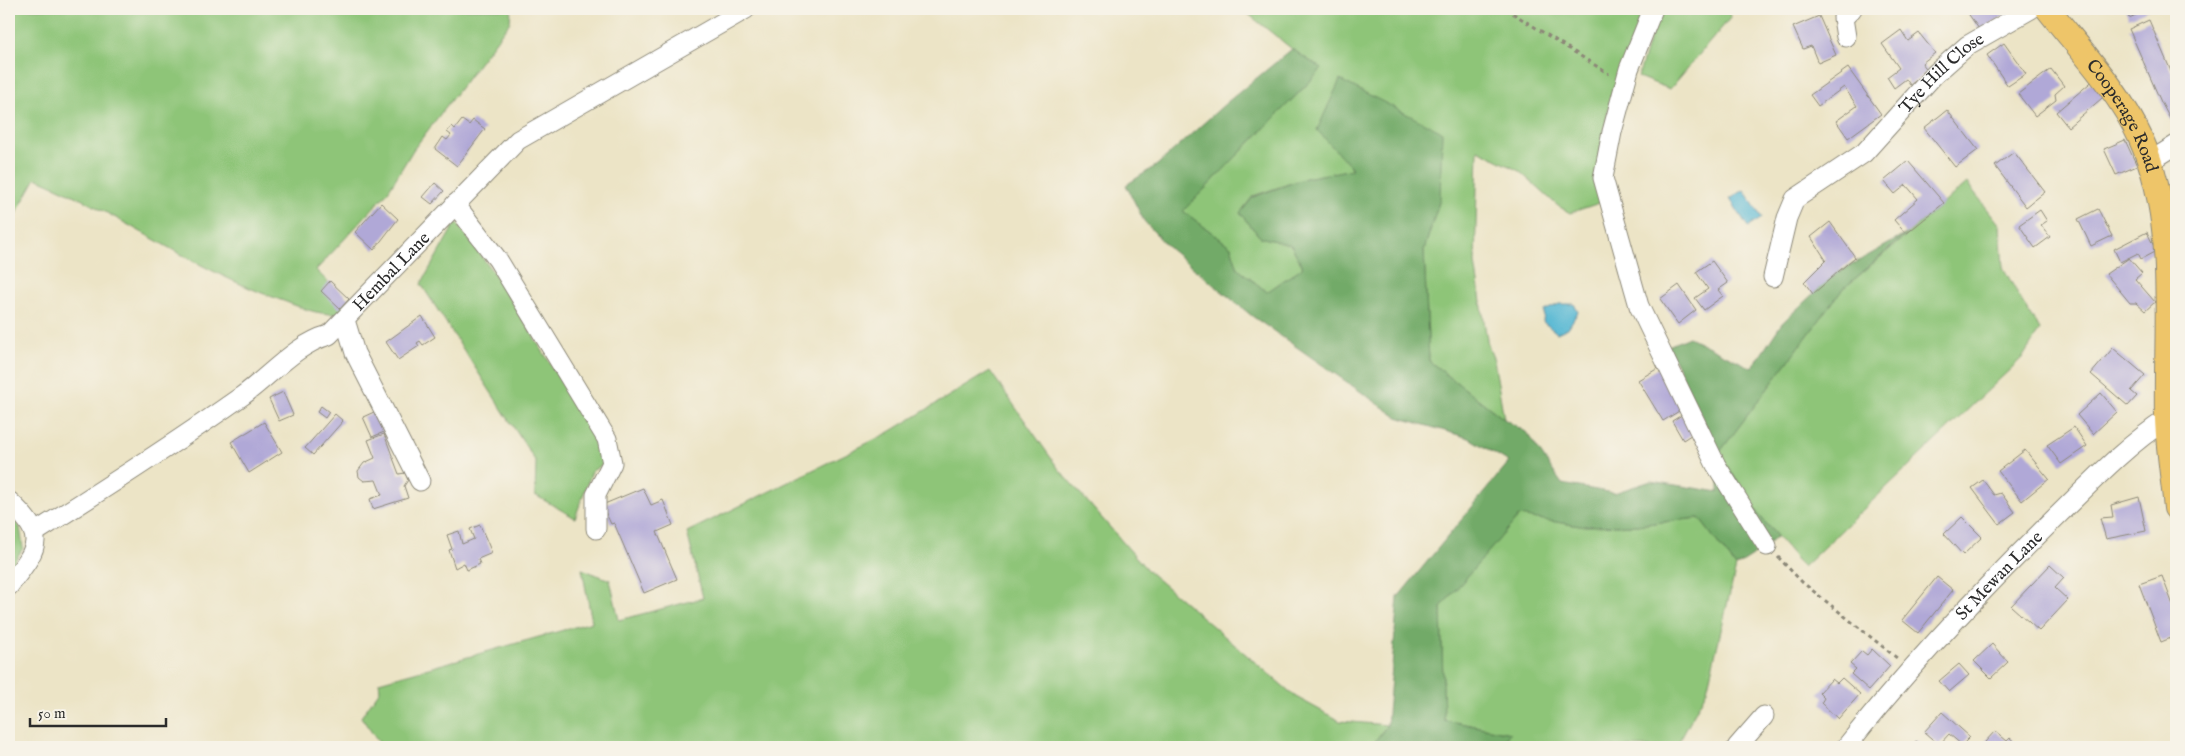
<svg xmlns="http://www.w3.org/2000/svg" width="2185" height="756" font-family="'IM FELL English',serif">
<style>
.green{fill:#8ec578;stroke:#5c7852}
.forest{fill:#72aa68;stroke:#4e6a4a}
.water{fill:#54b7d3;stroke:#40717f}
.building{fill:#b0a8d7}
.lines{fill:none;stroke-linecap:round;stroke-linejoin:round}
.minor-casing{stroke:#8c8878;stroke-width:21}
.major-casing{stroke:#8c8878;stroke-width:26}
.path{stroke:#8c8878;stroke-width:3;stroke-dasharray:4 4;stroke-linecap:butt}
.minor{stroke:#fff;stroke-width:19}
.major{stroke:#eec569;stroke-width:24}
.labels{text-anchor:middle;stroke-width:4.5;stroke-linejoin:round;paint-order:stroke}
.street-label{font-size:18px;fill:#2b2b2b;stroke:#f7f3e8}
</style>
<rect width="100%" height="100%" fill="#f7f3e8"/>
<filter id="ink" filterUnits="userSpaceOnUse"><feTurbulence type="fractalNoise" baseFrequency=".02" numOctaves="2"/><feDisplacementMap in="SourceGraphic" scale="10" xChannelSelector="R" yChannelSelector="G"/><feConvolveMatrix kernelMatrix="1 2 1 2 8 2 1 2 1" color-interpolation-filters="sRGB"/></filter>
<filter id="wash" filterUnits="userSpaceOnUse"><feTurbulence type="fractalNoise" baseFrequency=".0096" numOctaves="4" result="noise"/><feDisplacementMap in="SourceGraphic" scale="20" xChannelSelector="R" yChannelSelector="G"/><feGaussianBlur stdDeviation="1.12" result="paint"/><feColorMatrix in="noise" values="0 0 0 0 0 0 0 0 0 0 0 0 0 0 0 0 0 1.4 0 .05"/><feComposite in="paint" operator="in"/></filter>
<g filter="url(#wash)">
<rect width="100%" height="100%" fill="#ece4c6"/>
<!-- green -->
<path class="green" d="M 9,9 L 511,9 L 510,22 L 413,150 L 387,193 L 316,270 L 349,303 L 340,314 C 314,315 301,307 278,299 C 192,269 119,213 36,178 L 9,226 Z
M 1242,9 L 1648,9 L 1625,84 L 1613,87 L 1601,146 L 1602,202 L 1570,213 L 1558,206 L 1519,171 L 1478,150 L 1475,263 L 1488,346 L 1494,360 L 1504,419 L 1429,361 L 1424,250 L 1440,199 L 1353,169 L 1306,178 L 1253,196 L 1240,213 L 1260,237 L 1291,245 L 1303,267 L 1267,292 L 1238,269 L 1231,247 L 1183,211 L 1322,69 L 1292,49 Z
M 1659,9 L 1729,9 L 1731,17 L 1670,89 L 1638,77 Z
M 1967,183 L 2000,225 L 2003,267 L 2021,300 L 2040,330 L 2023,357 L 1803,567 L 1759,515 L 1719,453 L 1842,290 Z
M 456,222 L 493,272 L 599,441 L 604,464 L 592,471 L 575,518 L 535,495 L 536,462 L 421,284 Z
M 990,371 L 1058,468 L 1149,572 L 1296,697 L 1340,721 L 1387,725 L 1371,747 L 382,747 L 361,717 L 380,690 L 379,682 L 592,622 L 582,569 L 610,580 L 619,620 L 703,598 L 687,532 L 888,433 Z
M 1519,515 L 1580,526 L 1637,525 L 1699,518 L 1736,567 L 1707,690 L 1676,747 L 1498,747 L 1510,733 L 1444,720 L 1441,607 Z
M 9,516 L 20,527 L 23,548 L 9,570 Z"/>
<!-- forest -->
<path class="forest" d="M 1292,49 L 1322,69 L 1183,211 L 1231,247 L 1238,269 L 1267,292 L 1303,267 L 1291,245 L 1260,237 L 1240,213 L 1253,197 L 1306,178 L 1353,169 L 1317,130 L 1340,80 L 1442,132 L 1440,199 L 1424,250 L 1429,361 L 1504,419 L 1526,432 L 1562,484 L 1614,493 L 1651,481 L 1719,492 L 1719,453 L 1668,346 L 1689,337 L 1752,368 L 1782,323 L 1832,276 L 1906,234 L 1842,290 L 1719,453 L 1759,515 L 1777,536 L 1759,552 L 1736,567 L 1699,518 L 1637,525 L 1580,526 L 1519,516 L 1441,607 L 1444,720 L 1510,733 L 1498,747 L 1371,747 L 1387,725 L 1398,597 L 1509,462 L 1469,438 L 1397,417 L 1252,316 L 1169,248 L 1144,221 L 1126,185 L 1157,165 L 1226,103 Z"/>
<!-- water -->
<path class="water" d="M 1744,190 L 1762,218 L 1748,227 L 1730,199 Z
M 1559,304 L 1574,304 L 1578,312 L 1568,328 L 1557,333 L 1543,322 L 1544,311 Z"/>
<g id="blocks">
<!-- building -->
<path class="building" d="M 1965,9 L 2013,9 L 1981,32 Z
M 2125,9 L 2150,9 L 2129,18 Z
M 1819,16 L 1836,55 L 1818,63 L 1811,46 L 1803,49 L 1793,27 Z
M 2149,20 L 2176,83 L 2176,130 L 2161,102 L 2129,29 Z
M 1901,30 L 1908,41 L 1919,33 L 1935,53 L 1922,63 L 1928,71 L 1910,85 L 1906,79 L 1894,88 L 1887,77 L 1899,68 L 1882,44 Z
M 2004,43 L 2026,74 L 2008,86 L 1987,55 Z
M 1848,68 L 1881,114 L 1848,138 L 1836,121 L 1857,106 L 1844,87 L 1818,106 L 1810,95 Z
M 2051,69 L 2064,86 L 2055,94 L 2056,100 L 2035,116 L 2018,94 Z
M 2096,78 L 2108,93 L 2068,127 L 2056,112 Z
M 1947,110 L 1978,150 L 1955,167 L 1924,128 Z
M 462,120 L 469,125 L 473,120 L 485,129 L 457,166 L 435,149 L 443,137 L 447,140 L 451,135 L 447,132 L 452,126 L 455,129 Z
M 2125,140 L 2137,166 L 2116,175 L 2104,149 Z
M 2014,152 L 2045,192 L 2026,207 L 1995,166 Z
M 1908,161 L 1944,203 L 1906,234 L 1894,220 L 1918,199 L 1906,185 L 1895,194 L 1884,181 Z
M 435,183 L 444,191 L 432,204 L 423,197 Z
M 381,203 L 398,219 L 374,250 L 355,232 Z
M 2098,209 L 2112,236 L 2091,246 L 2078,219 Z
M 2040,210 L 2047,221 L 2041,225 L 2050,237 L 2035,248 L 2019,225 Z
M 1830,222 L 1855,257 L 1813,294 L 1804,282 L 1826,260 L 1811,237 Z
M 2147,232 L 2156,251 L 2141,259 L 2138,253 L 2120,262 L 2114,249 Z
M 2129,258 L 2142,273 L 2135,279 L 2155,302 L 2145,311 L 2136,303 L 2130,303 L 2106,274 Z
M 1712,261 L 1728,283 L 1718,290 L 1723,296 L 1704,310 L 1695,298 L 1708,289 L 1696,272 Z
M 330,281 L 349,299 L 340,309 L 321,291 Z
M 1679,285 L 1696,310 L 1678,324 L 1660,299 Z
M 422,316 L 435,337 L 423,345 L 420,341 L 417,343 L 419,346 L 398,360 L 386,342 Z
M 2113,348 L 2145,375 L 2131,391 L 2137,396 L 2128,406 L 2091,374 Z
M 1660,367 L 1684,408 L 1663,421 L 1638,380 Z
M 283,392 L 293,415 L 279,421 L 269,399 Z
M 2101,393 L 2117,412 L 2093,434 L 2077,415 Z
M 321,406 L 329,412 L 325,418 L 317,412 Z
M 374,412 L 384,432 L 372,437 L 363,417 Z
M 1685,413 L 1697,431 L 1683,440 L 1672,421 Z
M 335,414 L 343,421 L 313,455 L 305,448 Z
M 264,422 L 282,452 L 249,473 L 231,442 Z
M 2074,427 L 2087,446 L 2061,464 L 2047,445 Z
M 384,434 L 399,474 L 405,473 L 408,480 L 404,486 L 408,498 L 373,509 L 370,499 L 382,495 L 376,480 L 364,481 L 359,477 L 358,471 L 364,463 L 375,458 L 368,440 Z
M 2025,450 L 2049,479 L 2022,501 L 1998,471 Z
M 1983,480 L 1994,495 L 2001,493 L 2015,512 L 1999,524 L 1972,488 Z
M 643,488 L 651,505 L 663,500 L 673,525 L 657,532 L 677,579 L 644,593 L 614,523 L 611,524 L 602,505 Z
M 2139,497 L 2146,531 L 2106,539 L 2100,518 L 2113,517 L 2111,505 Z
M 1962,517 L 1982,537 L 1963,555 L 1944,534 Z
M 480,525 L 492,553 L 478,559 L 480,564 L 467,570 L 464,563 L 455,568 L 449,550 L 452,549 L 447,535 L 459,531 L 462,544 L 474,539 L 470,529 Z
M 2050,565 L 2064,578 L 2055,588 L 2068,600 L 2039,631 L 2011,606 Z
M 2162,576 L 2176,613 L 2176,636 L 2161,642 L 2139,584 Z
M 1937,577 L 1953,590 L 1918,633 L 1902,620 Z
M 1992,644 L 2008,662 L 1991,678 L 1974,661 Z
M 1872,649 L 1890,666 L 1869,690 L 1851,674 L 1856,669 L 1850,664 L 1862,651 L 1867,655 Z
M 1959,664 L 1969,675 L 1949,692 L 1939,681 Z
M 1842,678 L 1860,694 L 1838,719 L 1821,703 L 1824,698 L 1819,693 L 1832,679 L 1837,683 Z
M 1942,712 L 1970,737 L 1962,745 L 1949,734 L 1939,745 L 1924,732 Z
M 1995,731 L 2007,741 L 2010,738 L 2021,747 L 1990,747 L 1985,742 Z
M 1916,741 L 1924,747 L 1911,747 Z"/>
</g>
</g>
<g filter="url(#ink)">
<use href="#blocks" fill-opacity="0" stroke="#8c8878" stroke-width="1"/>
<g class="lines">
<!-- minor casing -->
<g class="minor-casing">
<g id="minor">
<path d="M 1653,9 L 1629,69 L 1612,132 L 1603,178 L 1639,306 L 1716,465 L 1767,546"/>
<path d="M 1846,37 L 1843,18 L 1852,9"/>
<path d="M 2149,162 L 2176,145"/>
<path d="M 455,204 L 498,260 L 607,439 L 612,463 L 596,495 L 596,529"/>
<path id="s1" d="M 1773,277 L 1787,218 L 1795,199 L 1864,153 L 1935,74 L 1968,45 L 2031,9"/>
<path d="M 345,320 L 355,353 L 420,481"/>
<path d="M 9,501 C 49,538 38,547 9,586"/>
<path id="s2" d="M 34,533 C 104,489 174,444 242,396 C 270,376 296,344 329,335 L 518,140 L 746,9"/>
<path d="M 1737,747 L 1764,716"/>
<path id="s3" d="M 1846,747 C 1909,667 1981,591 2054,519 C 2090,484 2124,447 2167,419"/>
</g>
</g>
<!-- major casing -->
<g class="major-casing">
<g id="major">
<path id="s4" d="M 2048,9 C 2080,50 2118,89 2140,137 C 2179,222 2165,328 2167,418 C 2168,448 2173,478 2176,508"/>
</g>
</g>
<!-- path -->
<path class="path" d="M 1506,9 L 1609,74
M 1778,557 L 1802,582 L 1897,658"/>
<!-- minor -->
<use href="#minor" class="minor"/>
<!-- major -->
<use href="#major" class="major"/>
</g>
</g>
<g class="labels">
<!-- street labels -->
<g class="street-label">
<text dy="6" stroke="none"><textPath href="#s1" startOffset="276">Tye Hill Close</textPath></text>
<text dy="6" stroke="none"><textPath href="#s4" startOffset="131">Cooperage Road</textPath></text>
<text dy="6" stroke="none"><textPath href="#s2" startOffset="445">Hembal Lane</textPath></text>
<text dy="6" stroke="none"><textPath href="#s3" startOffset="230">St Mewan Lane</textPath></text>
</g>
</g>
<!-- margin -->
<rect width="2185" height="756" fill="none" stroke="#f7f3e8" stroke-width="30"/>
<!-- scale -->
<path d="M30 718v8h136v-8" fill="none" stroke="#2b2b2b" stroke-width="2.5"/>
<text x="38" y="718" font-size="15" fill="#2b2b2b" stroke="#f7f3e8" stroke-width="4" paint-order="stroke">50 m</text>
</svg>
